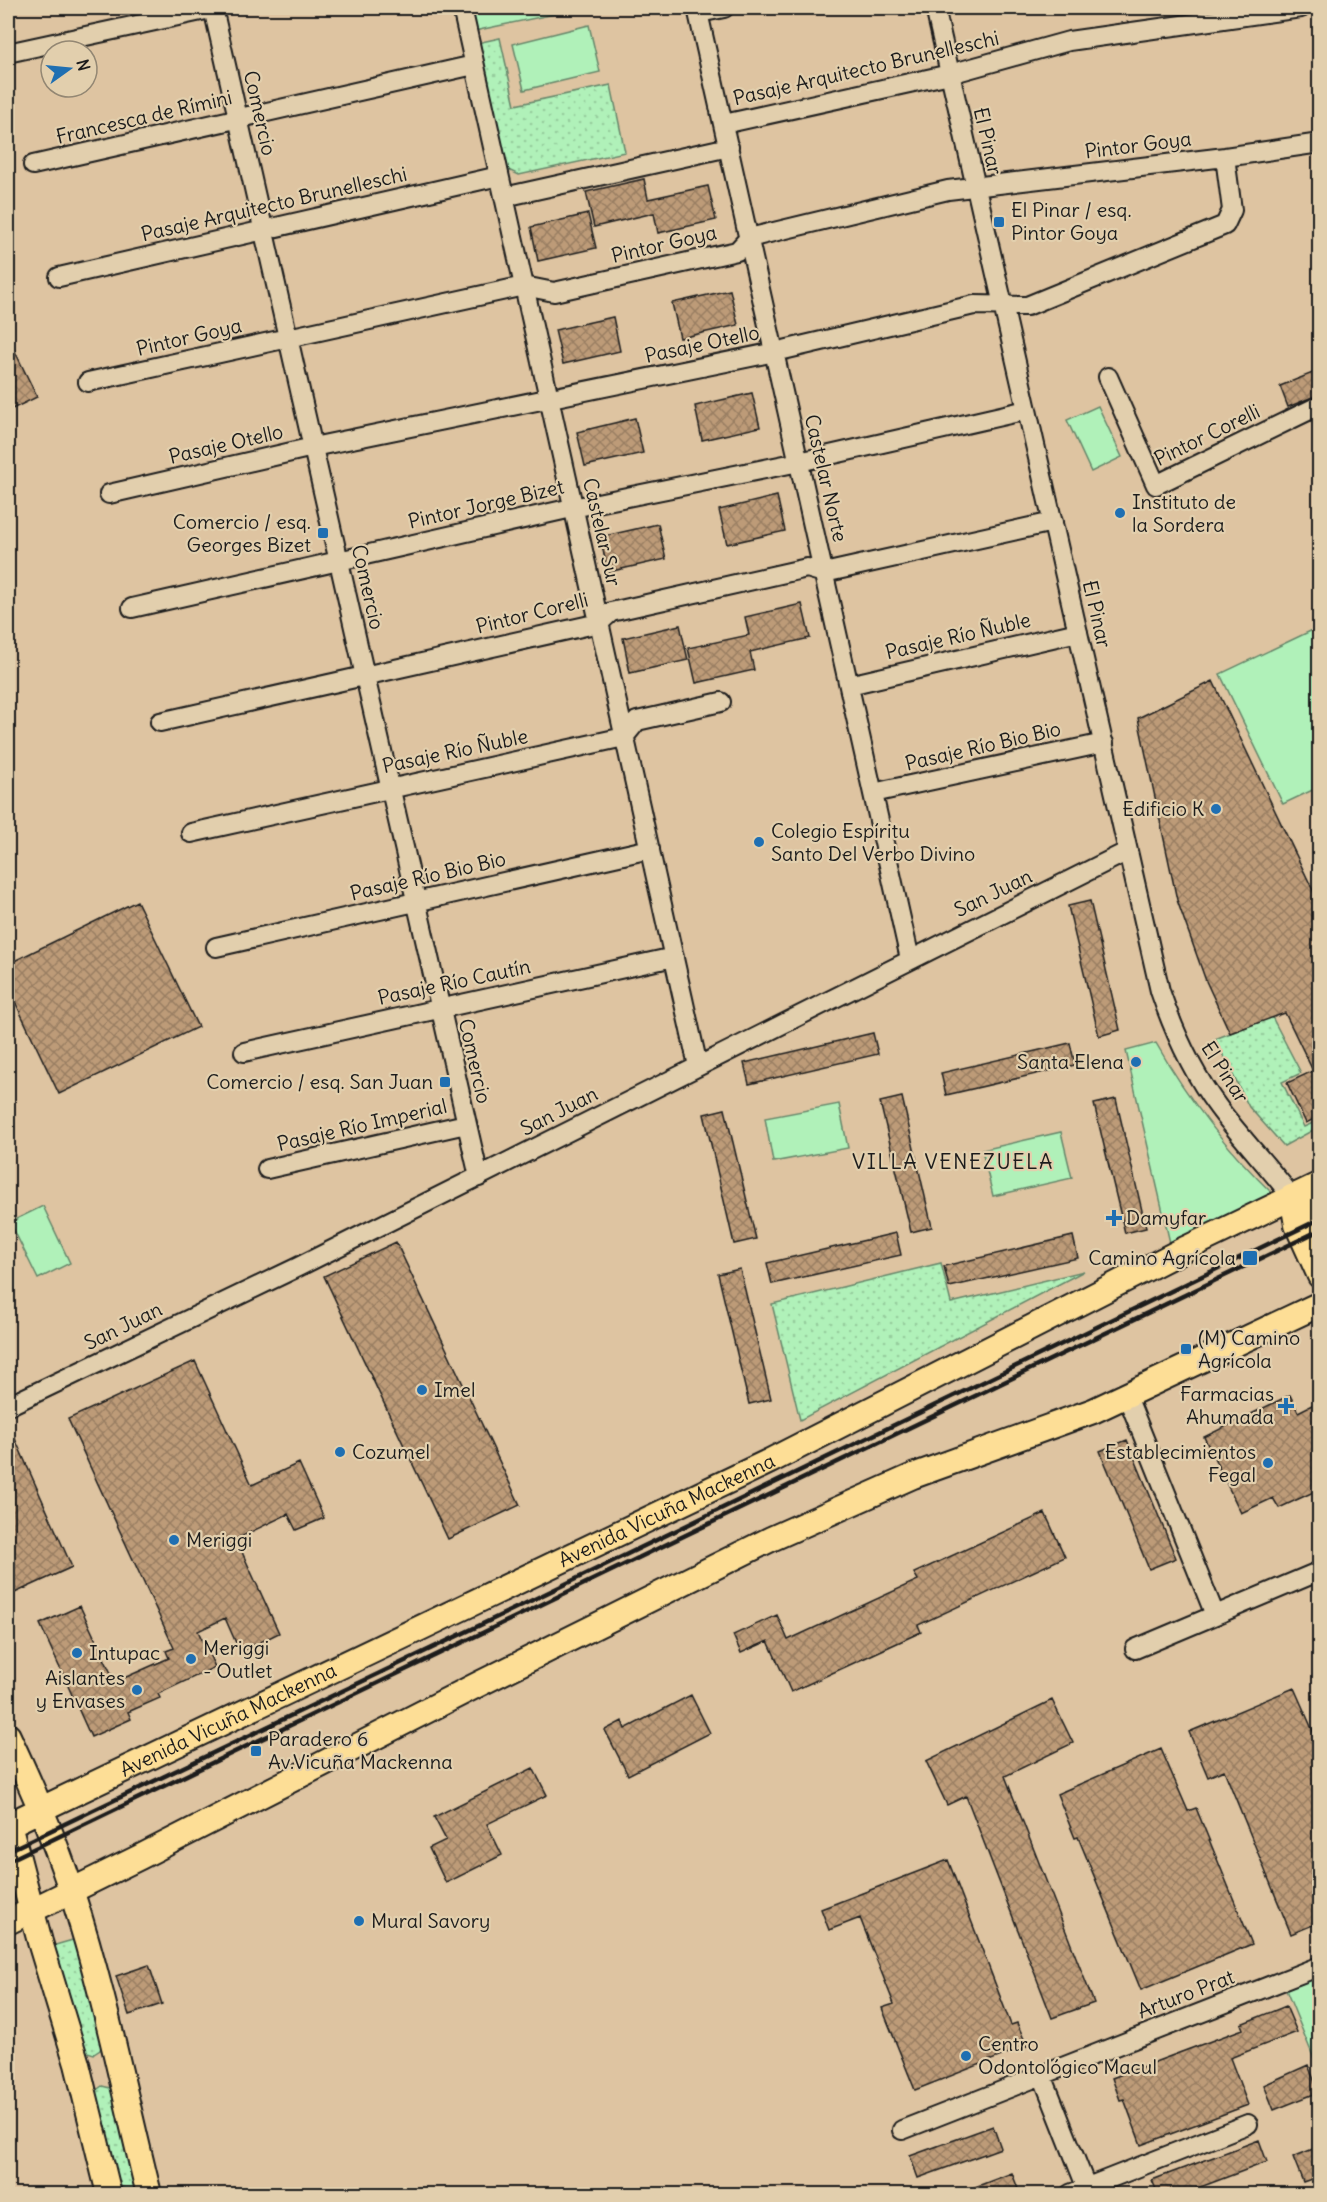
<svg xmlns="http://www.w3.org/2000/svg" width="1327" height="2202" font-family="Delius,sans-serif">
<style>
.grass{fill:url(#grass-dots);stroke:#66866a;stroke-width:1.5}
.park{fill:#b0f1b9;stroke:#66866a;stroke-width:1.5}
.building{fill:url(#building-cross-hatch);stroke:#1c1c1c;stroke-width:1.5}
.lines{fill:none;stroke-linecap:round;stroke-linejoin:round}
.minor-casing{stroke:#1c1c1c;stroke-width:22}
.major-casing{stroke:#1c1c1c;stroke-width:28}
.minor{stroke:#e2cfad;stroke-width:18}
.major{stroke:#fdde96;stroke-width:24}
.rail{stroke:#1c1c1c;stroke-width:4.5}
.poi-dot{fill:#1f6fb2;stroke:#e2cfad;stroke-width:2}
.labels{text-anchor:middle;stroke-width:4.5;stroke-linejoin:round;paint-order:stroke}
.street-label{font-size:20px;fill:#1c1c1c;stroke:#e2cfad}
.poi-label{font-size:20px;fill:#1c1c1c;stroke:#e2cfad;text-anchor:start}
.neighbourhood-label{font-size:21px;letter-spacing:1.5px;fill:#1c1c1c;stroke:#e2cfad}
</style>
<defs>
<pattern id="grass-dots" width="8" height="8" patternUnits="userSpaceOnUse" patternTransform="scale(1.5)"><rect width="8" height="8" fill="#b0f1b9"/><path d="M2 2h.1M6 6h.1" fill="none" stroke="#97ce9e" stroke-width="1.8" stroke-linecap="round"/></pattern>
<pattern id="building-cross-hatch" width="8" height="8" patternUnits="userSpaceOnUse" patternTransform="scale(1.5)"><rect width="8" height="8" fill="#bd9b78"/><path d="M0 0l8 8M0 8l8-8" fill="none" stroke="#997e62"/></pattern>
</defs>
<rect width="100%" height="100%" fill="#dec4a1"/>
<filter id="ink" filterUnits="userSpaceOnUse"><feTurbulence type="fractalNoise" baseFrequency=".0167" numOctaves="2"/><feDisplacementMap in="SourceGraphic" scale="12" xChannelSelector="R" yChannelSelector="G"/><feConvolveMatrix kernelMatrix="1 2 1 2 8 2 1 2 1" color-interpolation-filters="sRGB"/></filter>
<g filter="url(#ink)">
<!-- grass -->
<path class="grass" d="M 500,38 L 515,105 L 611,85 L 625,152 L 519,175 L 504,168 L 477,43 Z
M 1272,1017 L 1301,1073 L 1282,1082 L 1304,1127 L 1313,1123 L 1317,1128 L 1284,1146 L 1249,1107 L 1215,1039 Z
M 941,1263 L 951,1303 L 1084,1271 L 800,1420 L 772,1304 Z
M 76,1939 L 102,2044 L 100,2050 L 94,2054 L 84,2051 L 52,1946 Z
M 102,2086 L 110,2088 L 112,2092 L 139,2194 L 119,2194 L 95,2091 Z"/>
<!-- park -->
<path class="park" d="M 469,8 L 583,8 L 474,31 Z
M 589,25 L 600,72 L 524,90 L 513,44 Z
M 1098,406 L 1122,457 L 1091,472 L 1067,420 Z
M 1319,627 L 1319,787 L 1283,804 L 1220,674 Z
M 1156,1043 C 1189,1101 1226,1149 1275,1196 L 1170,1243 L 1126,1051 Z
M 839,1104 L 848,1148 L 773,1162 L 765,1118 Z
M 1061,1132 L 1072,1178 L 993,1196 L 982,1150 Z
M 43,1206 L 70,1263 L 38,1279 L 10,1222 Z
M 1319,1976 L 1319,2071 L 1286,1990 Z"/>
<!-- building -->
<path class="building" d="M 644,179 L 648,199 L 708,186 L 716,220 L 658,233 L 654,213 L 594,227 L 586,192 Z
M 588,214 L 596,248 L 538,261 L 531,227 Z
M 730,290 L 738,325 L 680,338 L 672,303 Z
M 613,317 L 620,351 L 563,364 L 555,330 Z
M 8,337 L 37,397 L 8,411 Z
M 1320,370 L 1320,394 L 1288,407 L 1280,386 Z
M 752,393 L 760,427 L 702,440 L 695,406 Z
M 635,418 L 643,453 L 585,466 L 577,432 Z
M 777,496 L 785,531 L 727,544 L 719,510 Z
M 658,524 L 666,559 L 608,572 L 600,537 Z
M 802,604 L 810,638 L 750,652 L 754,670 L 696,683 L 688,648 L 749,635 L 745,617 Z
M 680,625 L 688,660 L 630,673 L 623,638 Z
M 1213,681 L 1320,905 L 1320,981 L 1314,984 L 1320,994 L 1320,1116 L 1306,1123 L 1287,1083 L 1313,1071 L 1285,1013 L 1230,1033 L 1206,981 L 1177,900 L 1138,718 Z
M 137,901 L 198,1027 L 59,1094 L 8,987 L 8,964 Z
M 1090,901 L 1120,1030 L 1099,1036 L 1068,906 Z
M 873,1033 L 878,1054 L 749,1084 L 744,1063 Z
M 1070,1043 L 1075,1065 L 946,1095 L 941,1073 Z
M 902,1097 L 932,1227 L 911,1232 L 880,1102 Z
M 1116,1099 L 1146,1228 L 1125,1233 L 1094,1104 Z
M 725,1109 L 756,1239 L 734,1244 L 704,1114 Z
M 896,1233 L 901,1255 L 772,1284 L 767,1263 Z
M 1073,1236 L 1078,1258 L 949,1287 L 944,1266 Z
M 396,1242 L 520,1505 L 448,1539 L 324,1276 Z
M 740,1269 L 771,1399 L 749,1404 L 718,1274 Z
M 195,1361 L 252,1485 L 299,1463 L 324,1518 L 296,1530 L 288,1514 L 236,1539 L 279,1633 L 240,1652 L 225,1618 L 198,1631 L 215,1667 L 158,1694 L 160,1698 L 128,1712 L 131,1719 L 91,1737 L 40,1624 L 80,1606 L 115,1682 L 169,1658 L 166,1651 L 174,1648 L 68,1419 Z
M 1290,1395 L 1298,1412 L 1320,1401 L 1320,1489 L 1279,1508 L 1273,1498 L 1241,1513 L 1204,1437 Z
M 8,1423 L 72,1567 L 8,1596 Z
M 1127,1440 L 1176,1558 L 1149,1569 L 1100,1451 Z
M 1045,1513 L 1065,1557 L 918,1625 L 921,1632 L 791,1692 L 768,1641 L 741,1653 L 733,1635 L 777,1615 L 788,1640 L 918,1580 L 914,1573 Z
M 1294,1688 L 1320,1747 L 1320,1922 L 1291,1934 L 1224,1770 L 1208,1777 L 1189,1732 Z
M 691,1695 L 710,1733 L 628,1775 L 605,1730 L 622,1721 L 625,1729 Z
M 1052,1700 L 1073,1743 L 1005,1776 L 1094,2003 L 1052,2018 L 966,1796 L 947,1805 L 926,1761 Z
M 1161,1749 L 1188,1811 L 1196,1808 L 1252,1944 L 1141,1990 L 1078,1837 L 1075,1838 L 1057,1794 Z
M 533,1768 L 547,1795 L 487,1824 L 502,1855 L 446,1883 L 429,1848 L 446,1840 L 434,1817 Z
M 948,1860 L 1011,2025 L 1017,2023 L 1027,2046 L 915,2090 L 882,2008 L 894,2004 L 860,1918 L 829,1930 L 821,1909 Z
M 149,1965 L 162,2004 L 129,2015 L 116,1976 Z
M 1286,2006 L 1297,2032 L 1230,2058 L 1248,2105 L 1141,2145 L 1124,2099 L 1120,2100 L 1112,2078 L 1243,2029 L 1241,2024 Z
M 1308,2065 L 1319,2092 L 1274,2110 L 1264,2085 Z
M 993,2126 L 1001,2148 L 918,2178 L 910,2156 Z
M 1259,2140 L 1267,2162 L 1182,2194 L 1158,2194 L 1152,2180 Z
M 1320,2146 L 1320,2176 L 1303,2182 L 1293,2157 Z
M 1012,2173 L 1020,2194 L 960,2194 L 959,2193 Z"/>
<g class="lines">
<!-- minor casing -->
<g class="minor-casing">
<path id="minor" d="M 213,8 L 479,1177
M 462,8 L 698,1066
M 697,8 L 910,959
M 935,8 L 1160,991 C 1174,1032 1192,1072 1218,1107 C 1241,1138 1268,1166 1292,1197
M 699,13 L 724,8
M 12,52 L 215,8
M 724,124 L 950,74 L 1069,41 L 1301,8
M 33,165 L 474,65
M 504,197 L 729,147
M 59,277 L 499,176
M 1108,377 L 1156,485 L 1314,408 L 1320,408
M 88,382 L 524,286 L 554,292 L 737,251 L 749,238 L 948,190 L 1225,157 L 1320,143
M 109,494 L 313,447 L 775,352 L 974,305 L 1027,306 L 1225,225 L 1232,210 L 1225,157
M 132,608 L 563,510 L 799,462 L 1027,410
M 849,685 L 1078,632
M 160,722 L 599,623 L 611,612 L 807,568 L 824,573 L 1053,522
M 873,793 L 1104,743
M 191,833 L 624,737 L 637,721 L 721,702
M 216,947 L 650,849
M 244,1052 L 674,957
M 267,1169 L 466,1124
M 1127,1396 L 1215,1615
M 8,1406 L 298,1267 L 1128,851
M 1135,1649 L 1320,1571
M 1042,2075 L 1089,2194
M 902,2130 L 1320,1966
M 1070,2194 L 1248,2124"/>
</g>
<!-- major casing -->
<g class="major-casing">
<g id="major">
<path d="M 1292,1197 L 1297,1225 L 1320,1276"/>
<path d="M 1292,1197 L 1309,1210 L 1320,1225"/>
<path d="M 8,1736 C 32,1787 55,1839 72,1893 C 104,1991 124,2094 149,2194"/>
<path d="M 8,1820 L 40,1942 L 77,2064 L 109,2194"/>
<path id="s1" d="M 8,1825 L 770,1461 L 1187,1248 L 1320,1184"/>
<path d="M 8,1922 L 140,1857 L 477,1685 L 771,1539 L 913,1476 L 1093,1411 L 1320,1304"/>
</g>
</g>
<!-- minor -->
<use href="#minor" class="minor"/>
<!-- major -->
<use href="#major" class="major"/>
<!-- rail -->
<path class="rail" d="M 8,1851 L 522,1605 L 1320,1219
M 8,1861 L 1320,1230"/>
</g>
</g>
<!-- markers -->
<g class="poi-dot">
<rect x="993" y="216" width="12" height="12" rx="3"/>
<circle cx="1120" cy="513" r="6"/>
<rect x="317" y="527" width="12" height="12" rx="3"/>
<circle cx="1216" cy="809" r="6"/>
<circle cx="759" cy="842" r="6"/>
<circle cx="1136" cy="1062" r="6"/>
<rect x="439" y="1076" width="12" height="12" rx="3"/>
<path d="M1111 1209h6v6h6v6h-6v6h-6v-6h-6v-6h6z"/>
<rect x="1242" y="1250" width="16" height="16" rx="3"/>
<rect x="1180" y="1343" width="12" height="12" rx="3"/>
<circle cx="422" cy="1390" r="6"/>
<path d="M1283 1397h6v6h6v6h-6v6h-6v-6h-6v-6h6z"/>
<circle cx="340" cy="1452" r="6"/>
<circle cx="1268" cy="1463" r="6"/>
<circle cx="174" cy="1540" r="6"/>
<circle cx="77" cy="1653" r="6"/>
<circle cx="191" cy="1659" r="6"/>
<circle cx="137" cy="1690" r="6"/>
<rect x="250" y="1745" width="12" height="12" rx="3"/>
<circle cx="359" cy="1921" r="6"/>
<circle cx="966" cy="2056" r="6"/>
</g>
<g class="labels">
<!-- street labels -->
<g class="street-label">
<text transform="translate(866 68) rotate(-13)" y="7">Pasaje Arquitecto Brunelleschi</text>
<text transform="translate(260 113) rotate(77)" y="7">Comercio</text>
<text transform="translate(144 117) rotate(-13)" y="7">Francesca de Rímini</text>
<text transform="translate(988 141) rotate(77)" y="7">El Pinar</text>
<text transform="translate(1138 145) rotate(-7)" y="7">Pintor Goya</text>
<text transform="translate(274 204) rotate(-13)" y="7">Pasaje Arquitecto Brunelleschi</text>
<text transform="translate(664 244) rotate(-13)" y="7">Pintor Goya</text>
<text transform="translate(189 337) rotate(-13)" y="7">Pintor Goya</text>
<text transform="translate(702 344) rotate(-12)" y="7">Pasaje Otello</text>
<text transform="translate(1207 435) rotate(-26)" y="7">Pintor Corelli</text>
<text transform="translate(226 444) rotate(-13)" y="7">Pasaje Otello</text>
<text transform="translate(826 478) rotate(77)" y="7">Castelar Norte</text>
<text transform="translate(486 504) rotate(-13)" y="7">Pintor Jorge Bizet</text>
<text transform="translate(602 532) rotate(77)" y="7">Castelar Sur</text>
<text transform="translate(368 587) rotate(77)" y="7">Comercio</text>
<text transform="translate(532 613) rotate(-14)" y="7">Pintor Corelli</text>
<text transform="translate(1097 614) rotate(77)" y="7">El Pinar</text>
<text transform="translate(958 636) rotate(-13)" y="7">Pasaje Río Ñuble</text>
<text transform="translate(983 746) rotate(-13)" y="7">Pasaje Río Bio Bio</text>
<text transform="translate(455 751) rotate(-12)" y="7">Pasaje Río Ñuble</text>
<text transform="translate(428 876) rotate(-13)" y="7">Pasaje Río Bio Bio</text>
<text transform="translate(993 893) rotate(-26)" y="7">San Juan</text>
<text transform="translate(454 982) rotate(-12)" y="7">Pasaje Río Cautín</text>
<text transform="translate(475 1061) rotate(77)" y="7">Comercio</text>
<text transform="translate(1225 1072) rotate(57)" y="7">El Pinar</text>
<text transform="translate(559 1111) rotate(-27)" y="7">San Juan</text>
<text transform="translate(362 1125) rotate(-13)" y="7">Pasaje Río Imperial</text>
<text transform="translate(123 1326) rotate(-26)" y="7">San Juan</text>
<text dy="7" stroke="none"><textPath href="#s1" startOffset="730">Avenida Vicuña Mackenna</textPath></text>
<text dy="7" stroke="none"><textPath href="#s1" startOffset="244">Avenida Vicuña Mackenna</textPath></text>
<text transform="translate(1186 1994) rotate(-21)" y="7">Arturo Prat</text>
</g>
<!-- poi labels -->
<g class="poi-label">
<text x="1011" y="217">El Pinar / esq.<tspan x="1011" dy="23">Pintor Goya</tspan></text>
<text x="1132" y="509">Instituto de<tspan x="1132" dy="23">la Sordera</tspan></text>
<text x="311" y="529" text-anchor="end">Comercio / esq.<tspan x="311" dy="23">Georges Bizet</tspan></text>
<text x="1204" y="816" text-anchor="end">Edificio K</text>
<text x="771" y="838">Colegio Espíritu<tspan x="771" dy="23">Santo Del Verbo Divino</tspan></text>
<text x="1124" y="1069" text-anchor="end">Santa Elena</text>
<text x="433" y="1089" text-anchor="end">Comercio / esq. San Juan</text>
<text x="1126" y="1225">Damyfar</text>
<text x="1236" y="1265" text-anchor="end">Camino Agrícola</text>
<text x="1198" y="1345">(M) Camino<tspan x="1198" dy="23">Agrícola</tspan></text>
<text x="434" y="1397">Imel</text>
<text x="1274" y="1401" text-anchor="end">Farmacias<tspan x="1274" dy="23">Ahumada</tspan></text>
<text x="352" y="1459">Cozumel</text>
<text x="1256" y="1459" text-anchor="end">Establecimientos<tspan x="1256" dy="23">Fegal</tspan></text>
<text x="186" y="1547">Meriggi</text>
<text x="203" y="1655">Meriggi<tspan x="203" dy="23">- Outlet</tspan></text>
<text x="89" y="1660">Intupac</text>
<text x="125" y="1685" text-anchor="end">Aislantes<tspan x="125" dy="23">y Envases</tspan></text>
<text x="268" y="1746">Paradero 6<tspan x="268" dy="23">Av.Vicuña Mackenna</tspan></text>
<text x="371" y="1928">Mural Savory</text>
<text x="978" y="2051">Centro<tspan x="978" dy="23">Odontológico Macul</tspan></text>
</g>
<!-- neighbourhood labels -->
<g class="neighbourhood-label">
<text x="953" y="1169">VILLA VENEZUELA</text>
</g>
</g>
<!-- margin -->
<rect width="1327" height="2202" fill="none" stroke="#e2cfad" stroke-width="30"/>
<rect x="15" y="15" width="1297" height="2172" fill="none" stroke="#1c1c1c" stroke-width="2" filter="url(#ink)"/>
<!-- north arrow -->
<g transform="translate(69 69) rotate(75)"><circle r="28" fill="#e2cfad" stroke="#938773" stroke-width="1.5"/>
<path d="M0-4.5L10 22L0 15L-10 22Z" fill="#1f6fb2"/>
<text y="-9" font-size="16" font-weight="bold" text-anchor="middle" fill="#1c1c1c">N</text>
</g>
</svg>
